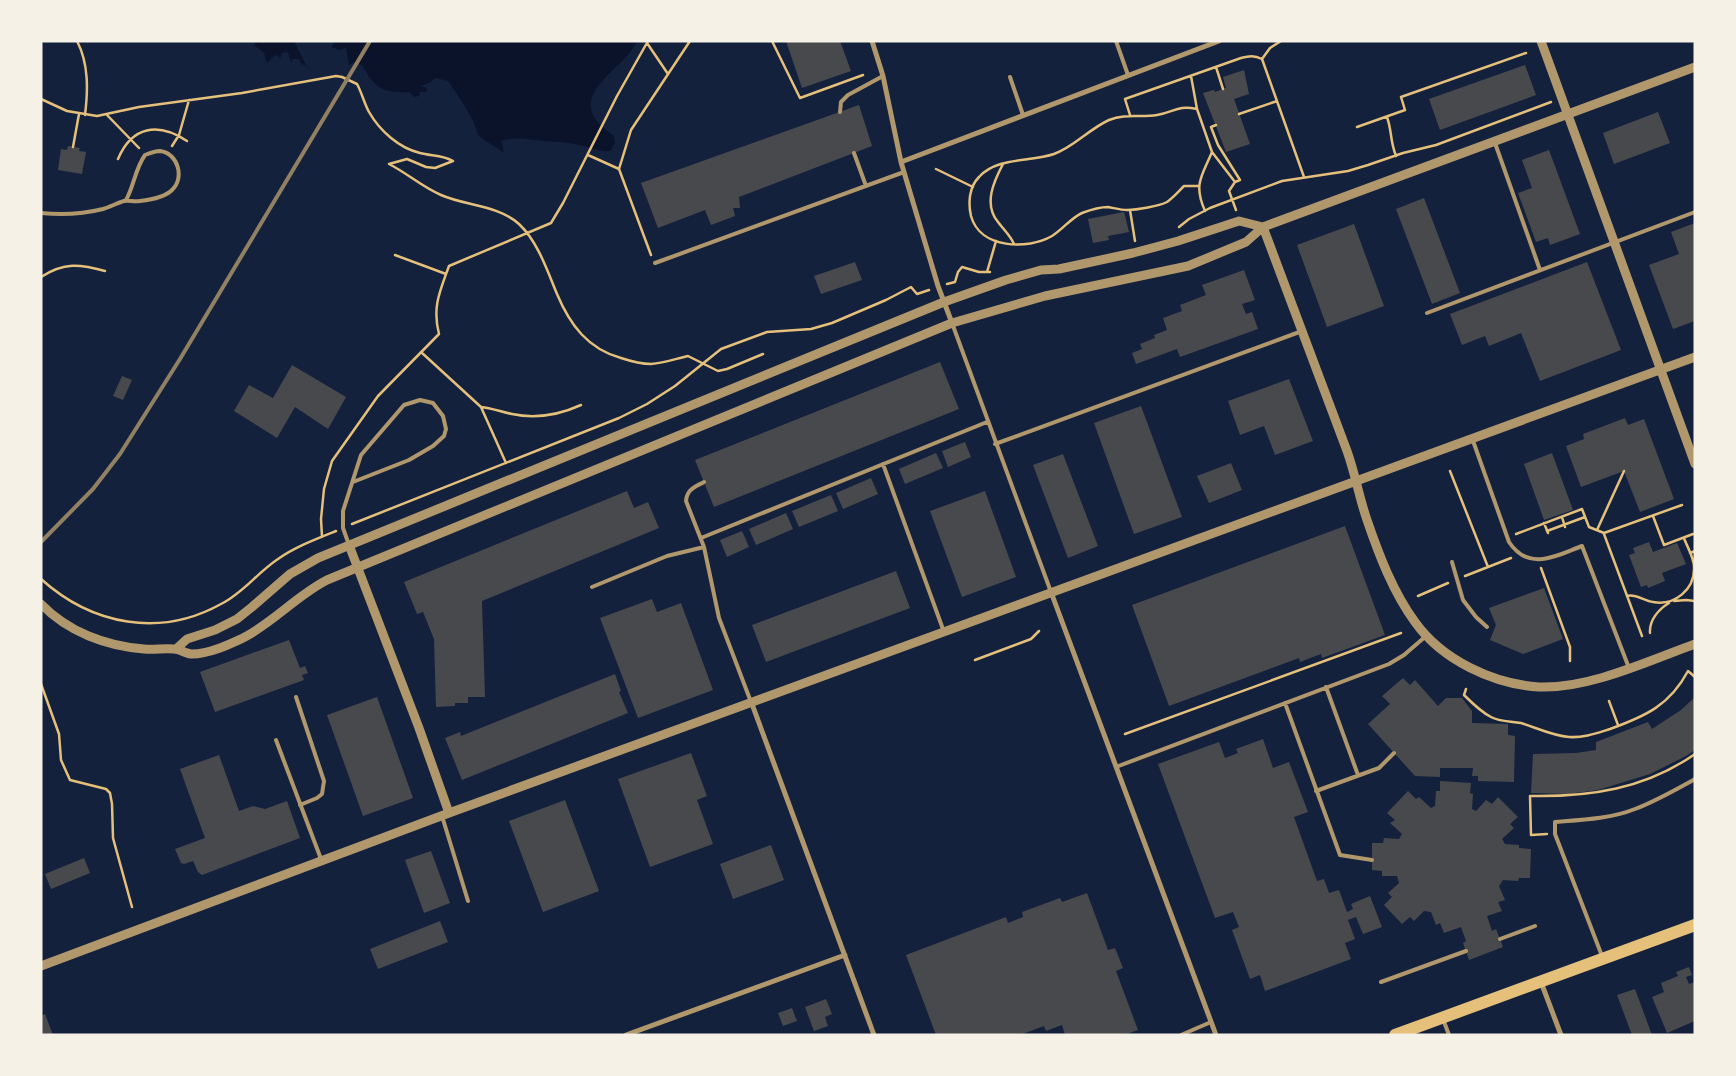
<svg xmlns="http://www.w3.org/2000/svg" width="1736" height="1076" font-family="'Asap Condensed',sans-serif">
<style>
.water{fill:#0b132b}
.building{fill:#48494c}
.lines{fill:none;stroke-linecap:round;stroke-linejoin:round}
.path{stroke:#e5c07b;stroke-width:2.5}
.service{stroke:#b1986c;stroke-width:4}
.minor{stroke:#b1986c;stroke-width:5}
.tertiary{stroke:#b1986c;stroke-width:9}
.primary{stroke:#e5c07b;stroke-width:12}
.rail{stroke:#918062;stroke-width:4}
</style>
<rect width="100%" height="100%" fill="#14213d"/>
<!-- water -->
<path class="water" d="M 256,41 L 296,41 L 295,45 L 296,45 L 308,69 L 304,64 L 302,65 L 299,59 L 292,59 L 292,64 L 288,53 L 286,52 L 282,53 L 280,59 L 278,55 C 272,56 271,60 267,63 L 264,53 L 254,45 Z
M 334,41 L 638,41 C 634,46 631,52 626,57 C 616,68 592,87 591,102 C 589,118 603,128 614,136 L 615,143 L 610,151 C 598,152 591,147 579,145 C 567,142 556,142 544,141 C 527,140 519,136 501,141 L 504,151 L 502,152 C 495,145 482,141 477,133 C 476,129 475,125 473,121 C 466,107 457,94 448,81 L 435,78 L 431,82 L 421,86 L 427,88 L 426,92 L 420,92 L 419,96 L 414,97 L 409,92 C 383,94 374,87 362,65 L 353,63 L 349,65 L 346,48 L 339,50 L 332,47 Z"/>
<!-- building -->
<path class="building" d="M 786,41 L 840,41 L 851,71 L 802,88 Z
M 1525,65 L 1536,95 L 1440,130 L 1429,99 Z
M 1244,70 L 1249,94 L 1234,99 L 1250,144 L 1226,152 L 1203,93 L 1214,90 L 1215,92 L 1226,88 L 1223,77 Z
M 859,105 L 872,146 L 739,197 L 740,208 L 733,208 L 735,216 L 711,225 L 705,210 L 658,228 L 641,183 Z
M 1658,112 L 1670,143 L 1614,164 L 1603,133 Z
M 68,146 L 80,148 L 79,151 L 86,152 L 82,174 L 58,170 L 61,149 L 67,150 Z
M 1549,150 L 1580,234 L 1550,245 L 1548,238 L 1536,242 L 1518,193 L 1532,188 L 1522,160 Z
M 1424,198 L 1460,293 L 1432,304 L 1396,209 Z
M 1124,212 L 1129,232 L 1108,236 L 1109,240 L 1093,243 L 1088,219 Z
M 1695,223 L 1695,321 L 1673,329 L 1649,265 L 1679,254 L 1671,232 Z
M 1354,224 L 1384,306 L 1327,327 L 1297,245 Z
M 855,262 L 862,280 L 821,294 L 814,276 Z
M 1587,262 L 1621,350 L 1540,381 L 1521,333 L 1489,346 L 1485,336 L 1462,345 L 1450,314 Z
M 1244,270 L 1255,300 L 1242,304 L 1246,314 L 1252,312 L 1258,329 L 1180,357 L 1177,349 L 1136,364 L 1132,353 L 1142,349 L 1140,344 L 1155,338 L 1154,335 L 1167,330 L 1163,318 L 1182,311 L 1180,305 L 1206,295 L 1202,285 Z
M 940,362 L 959,409 L 714,507 L 695,460 Z
M 292,365 L 346,397 L 328,429 L 295,407 L 277,438 L 234,411 L 249,385 L 273,398 Z
M 122,376 L 132,380 L 123,400 L 113,396 Z
M 1289,379 L 1313,441 L 1275,455 L 1264,426 L 1240,435 L 1228,401 Z
M 1141,406 L 1182,517 L 1134,534 L 1094,423 Z
M 1625,418 L 1628,425 L 1644,419 L 1674,499 L 1640,512 L 1624,471 L 1581,487 L 1566,446 L 1584,439 L 1583,434 Z
M 965,442 L 971,457 L 948,467 L 942,451 Z
M 936,453 L 943,468 L 905,484 L 899,469 Z
M 1552,453 L 1573,510 L 1544,520 L 1524,464 Z
M 1063,454 L 1098,546 L 1068,558 L 1033,465 Z
M 1231,463 L 1242,490 L 1209,503 L 1197,476 Z
M 871,478 L 878,494 L 843,509 L 836,493 Z
M 627,491 L 634,508 L 648,502 L 659,528 L 482,601 L 485,697 L 468,697 L 468,703 L 455,703 L 455,706 L 436,707 L 434,639 L 423,612 L 417,614 L 404,582 Z
M 985,491 L 1016,577 L 962,597 L 930,511 Z
M 831,495 L 838,511 L 799,527 L 792,511 Z
M 786,513 L 793,529 L 756,545 L 749,529 Z
M 1345,526 L 1385,635 L 1322,658 L 1321,654 L 1300,662 L 1299,658 L 1169,706 L 1132,605 Z
M 742,531 L 749,547 L 727,557 L 720,540 Z
M 1649,542 L 1653,552 L 1677,543 L 1686,564 L 1662,573 L 1665,581 L 1648,588 L 1647,585 L 1641,587 L 1629,555 L 1635,553 L 1633,548 Z
M 896,571 L 910,608 L 766,662 L 752,625 Z
M 1544,588 L 1563,639 L 1523,654 L 1490,640 L 1496,625 L 1489,608 Z
M 652,599 L 657,612 L 681,603 L 713,690 L 638,718 L 600,618 Z
M 289,640 L 300,668 L 305,666 L 308,673 L 302,675 L 304,680 L 215,712 L 200,672 Z
M 615,674 L 621,691 L 619,692 L 628,713 L 462,780 L 445,738 L 460,732 L 461,736 Z
M 1403,678 L 1410,685 L 1415,680 L 1438,706 L 1446,698 L 1462,698 L 1472,711 L 1472,723 L 1508,724 L 1508,735 L 1515,736 L 1514,782 L 1478,781 L 1478,776 L 1472,776 L 1473,768 L 1440,768 L 1440,777 L 1415,776 L 1368,724 L 1390,704 L 1382,696 Z
M 377,697 L 413,798 L 363,816 L 327,715 Z
M 1695,697 L 1695,750 L 1686,756 L 1650,774 L 1598,790 L 1568,794 L 1531,793 L 1533,754 L 1576,753 L 1596,750 L 1596,742 L 1648,722 L 1652,729 L 1681,710 Z
M 1263,739 L 1273,768 L 1289,762 L 1308,812 L 1294,817 L 1317,881 L 1324,879 L 1329,893 L 1339,890 L 1347,912 L 1353,909 L 1351,904 L 1370,896 L 1382,927 L 1363,934 L 1356,917 L 1348,920 L 1355,939 L 1345,943 L 1351,959 L 1265,991 L 1260,975 L 1250,979 L 1232,930 L 1239,927 L 1233,912 L 1215,918 L 1158,764 L 1219,742 L 1225,758 L 1238,753 L 1236,749 Z
M 691,753 L 707,796 L 697,800 L 713,844 L 650,867 L 618,779 Z
M 219,755 L 239,811 L 253,806 L 265,809 L 287,801 L 300,838 L 202,875 L 198,872 L 193,861 L 184,864 L 181,863 L 175,849 L 205,838 L 180,769 Z
M 1440,781 L 1471,783 L 1470,793 L 1473,794 L 1472,809 L 1476,811 L 1486,800 L 1492,804 L 1498,797 L 1518,817 L 1510,824 L 1514,828 L 1502,839 L 1505,844 L 1519,845 L 1519,848 L 1531,849 L 1530,878 L 1519,878 L 1518,881 L 1503,880 L 1499,886 L 1505,900 L 1498,902 L 1502,911 L 1487,916 L 1492,931 L 1496,929 L 1503,947 L 1469,960 L 1463,943 L 1466,941 L 1461,927 L 1444,933 L 1440,923 L 1436,925 L 1431,912 L 1424,911 L 1414,921 L 1410,917 L 1402,924 L 1384,905 L 1392,897 L 1388,893 L 1399,883 L 1397,876 L 1382,876 L 1382,871 L 1372,870 L 1372,843 L 1383,843 L 1384,838 L 1399,839 L 1402,834 L 1390,823 L 1395,820 L 1387,813 L 1408,791 L 1416,799 L 1419,797 L 1431,808 L 1435,806 L 1436,791 L 1440,791 Z
M 565,800 L 599,891 L 543,912 L 509,821 Z
M 771,845 L 784,880 L 733,899 L 720,864 Z
M 431,851 L 450,903 L 424,913 L 405,860 Z
M 84,858 L 90,873 L 51,889 L 45,874 Z
M 1087,893 L 1108,950 L 1115,948 L 1123,968 L 1116,971 L 1138,1030 L 1124,1035 L 1065,1035 L 1062,1025 L 1046,1031 L 1044,1026 L 1020,1035 L 936,1035 L 906,955 L 1006,917 L 1008,923 L 1023,917 L 1022,912 L 1060,898 L 1062,902 Z
M 440,921 L 448,942 L 378,969 L 370,949 Z
M 1689,967 L 1692,975 L 1686,977 L 1689,984 L 1695,982 L 1695,1021 L 1667,1033 L 1652,997 L 1664,992 L 1661,983 L 1678,976 L 1676,972 Z
M 1635,989 L 1652,1035 L 1632,1035 L 1617,995 Z
M 826,999 L 832,1014 L 825,1017 L 828,1026 L 814,1031 L 805,1007 Z
M 792,1008 L 797,1021 L 783,1026 L 778,1013 Z
M 45,1014 L 53,1035 L 41,1035 L 41,1016 Z"/>
<g class="lines">
<!-- path -->
<path class="path" d="M 77,41 C 89,64 88,91 85,115
M 772,41 L 800,98 L 863,75
M 647,43 L 668,74
M 1262,59 L 1270,48 L 1281,41
M 1216,67 L 1223,89
M 1191,76 L 1197,109
M 41,99 L 67,111 L 97,116 L 139,107 L 242,93 L 336,76 L 342,77 L 357,84 C 362,93 364,103 369,112 C 380,131 399,148 420,153 C 431,156 443,155 453,161 L 435,168 L 426,167 L 407,159 L 389,164 C 407,173 422,187 441,195 C 466,206 498,205 519,224 C 538,242 547,270 557,294 C 570,325 588,349 621,358 C 630,361 641,364 651,364 C 664,363 675,359 688,356 L 718,371 L 727,369 L 763,354
M 1239,114 L 1277,101
M 107,115 L 139,148
M 1130,115 L 1125,99 L 1241,58 C 1249,56 1254,55 1262,59 L 1304,177
M 1387,117 C 1392,131 1390,141 1396,156
M 1216,125 L 1211,127 L 1218,145 L 1240,180 L 1235,182
M 1357,127 L 1405,110 L 1401,97 L 1526,53
M 172,146 L 179,135 L 189,100
M 73,147 L 79,114
M 588,155 L 619,169 L 651,255
M 118,159 C 132,126 158,122 187,141
M 1003,164 C 994,181 983,204 998,222 C 1004,230 1010,235 1014,244
M 619,169 L 631,130 L 690,41
M 936,169 L 973,187
M 1198,186 L 1184,186 C 1179,191 1173,198 1167,202 C 1159,206 1137,210 1127,210 C 1121,210 1114,208 1108,207 C 1100,207 1090,210 1082,213 C 1071,218 1063,229 1052,236 C 1028,250 980,249 971,216 C 968,203 969,187 979,177 C 997,157 1030,162 1054,154 C 1074,147 1089,129 1109,120 C 1126,113 1140,118 1157,115 C 1175,112 1177,105 1197,109 L 1212,152 L 1235,182 L 1229,191 L 1236,210
M 1130,210 L 1135,241
M 1205,211 C 1193,184 1202,176 1212,152
M 1179,227 L 1189,219 L 1210,208 L 1282,181 L 1348,171 L 1368,165 L 1403,153 L 1436,145 L 1551,102
M 395,255 L 446,274
M 987,272 L 996,241
M 41,277 C 64,262 80,264 105,271
M 947,284 L 955,282 L 958,272 L 962,267 L 979,272 L 990,272
M 421,352 L 481,407 L 506,463
M 481,407 C 492,408 501,412 512,414 C 536,419 559,415 581,405
M 1450,471 L 1488,567
M 1653,516 L 1664,545 L 1693,534
M 1562,517 L 1565,527
M 1544,523 L 1548,533
M 352,524 L 619,418 L 647,404 L 675,386 L 721,349 L 767,332 L 811,329 L 832,323 L 886,300 L 911,287 L 917,294 L 929,290
M 1597,530 L 1624,471
M 1547,531 L 1585,517
M 1516,534 L 1582,509 L 1589,527 L 1604,533 L 1682,505
M 1604,534 L 1642,636
M 322,537 L 321,519 L 324,489 L 332,461 L 378,396 L 439,334 C 432,307 440,291 449,266 L 551,223 L 563,203 L 617,96 L 648,41
M 1690,553 L 1695,551
M 1541,568 L 1570,647 L 1570,661
M 1465,576 L 1511,558
M 41,579 C 92,625 160,638 221,604 C 243,593 257,573 278,559 C 295,547 316,539 336,531
M 1418,596 L 1448,583
M 1627,596 C 1635,593 1644,601 1653,602 C 1674,606 1695,590 1694,567 C 1694,557 1687,547 1684,538
M 1674,601 L 1686,600 L 1695,601
M 1650,633 C 1649,620 1659,609 1669,603
M 975,660 L 1031,639 L 1039,631
M 41,684 L 59,734 L 61,760 L 70,780 L 106,789 L 110,793 L 112,804 L 113,838 L 132,907
M 1466,689 L 1464,695 C 1472,703 1481,712 1491,717 C 1500,722 1511,721 1521,723 C 1537,728 1553,736 1569,737 C 1584,738 1597,733 1610,729 C 1646,716 1670,705 1688,671 L 1695,677
M 1609,701 L 1618,725
M 1125,734 L 1401,633
M 1547,834 L 1531,835 L 1530,796 C 1590,797 1645,789 1695,754"/>
<!-- service -->
<path class="service" d="M 1116,41 L 1128,75
M 1010,77 L 1023,115
M 840,112 L 841,102 L 848,95 L 883,76
M 1495,143 L 1540,270
M 854,153 L 866,186
M 41,213 C 61,215 83,214 103,209 C 110,207 117,203 124,201 C 129,200 134,202 140,201 C 149,200 165,197 172,190 C 185,178 178,153 160,151 C 155,151 150,153 145,155 C 135,169 134,186 126,200
M 655,263 L 904,172
M 1427,313 L 1695,212
M 952,323 L 1051,592
M 1472,438 L 1509,542 C 1529,572 1555,556 1582,546 L 1629,668
M 995,444 L 1302,331
M 883,464 L 944,632
M 704,482 C 695,487 687,489 686,501 L 704,547 L 719,618 L 751,702
M 701,538 L 987,422
M 349,545 L 343,528 L 343,511 L 361,455 L 404,405 L 420,400 L 433,403 L 443,416 L 446,429 L 444,436 L 433,446 L 409,460 L 353,482
M 1452,562 L 1463,600 L 1476,617 L 1487,627
M 592,587 L 667,556 L 704,547
M 1326,687 L 1358,775
M 296,697 L 324,781 L 322,794 L 317,798 L 300,805
M 1285,703 L 1340,855 L 1372,860
M 276,740 L 321,859
M 1116,767 L 1389,664 L 1404,655 L 1426,636
M 1316,791 L 1379,768 L 1394,753
M 442,816 L 468,901
M 1500,939 L 1535,926
M 1602,956 L 1555,834 L 1555,822 C 1581,820 1610,819 1635,809 C 1656,801 1675,790 1695,779
M 1381,982 L 1466,951
M 1443,1019 L 1449,1035
M 1181,1035 L 1211,1022"/>
<!-- minor -->
<path class="minor" d="M 872,41 L 883,76 L 901,162 L 938,286 L 952,323
M 901,162 L 1219,41
M 1051,592 L 1216,1035
M 752,704 L 874,1035
M 1541,982 L 1561,1035
M 626,1035 L 845,955"/>
<!-- tertiary -->
<path class="tertiary" d="M 1541,41 L 1695,464
M 1263,227 C 1291,302 1319,376 1347,451 C 1355,473 1359,497 1367,520 C 1379,555 1393,592 1415,622 C 1442,660 1493,684 1539,687 C 1589,689 1648,661 1695,644
M 349,545 L 419,728 L 449,813
M 41,604 C 68,632 106,646 144,649 C 154,650 164,648 174,649 C 180,649 186,654 192,654 C 209,654 228,645 243,638 C 274,622 296,596 327,580 L 952,323 L 1045,296 L 1188,266 L 1246,242 L 1263,227 L 1695,67
M 176,649 L 187,639 L 215,630 L 237,619 L 252,607 L 290,574 L 318,558 L 944,302 L 1006,280 L 1041,270 L 1059,269 L 1133,253 L 1178,241 L 1239,221 L 1263,227
M 41,966 L 449,813 L 1695,357"/>
<!-- primary -->
<path class="primary" d="M 1395,1035 L 1695,925"/>
<!-- rail -->
<path class="rail" d="M 41,542 L 93,489 L 120,454 L 180,359 L 370,41"/>
</g>
<!-- border -->
<rect width="1736" height="1076" fill="none" stroke="#f6f1e7" stroke-width="85"/>
</svg>
